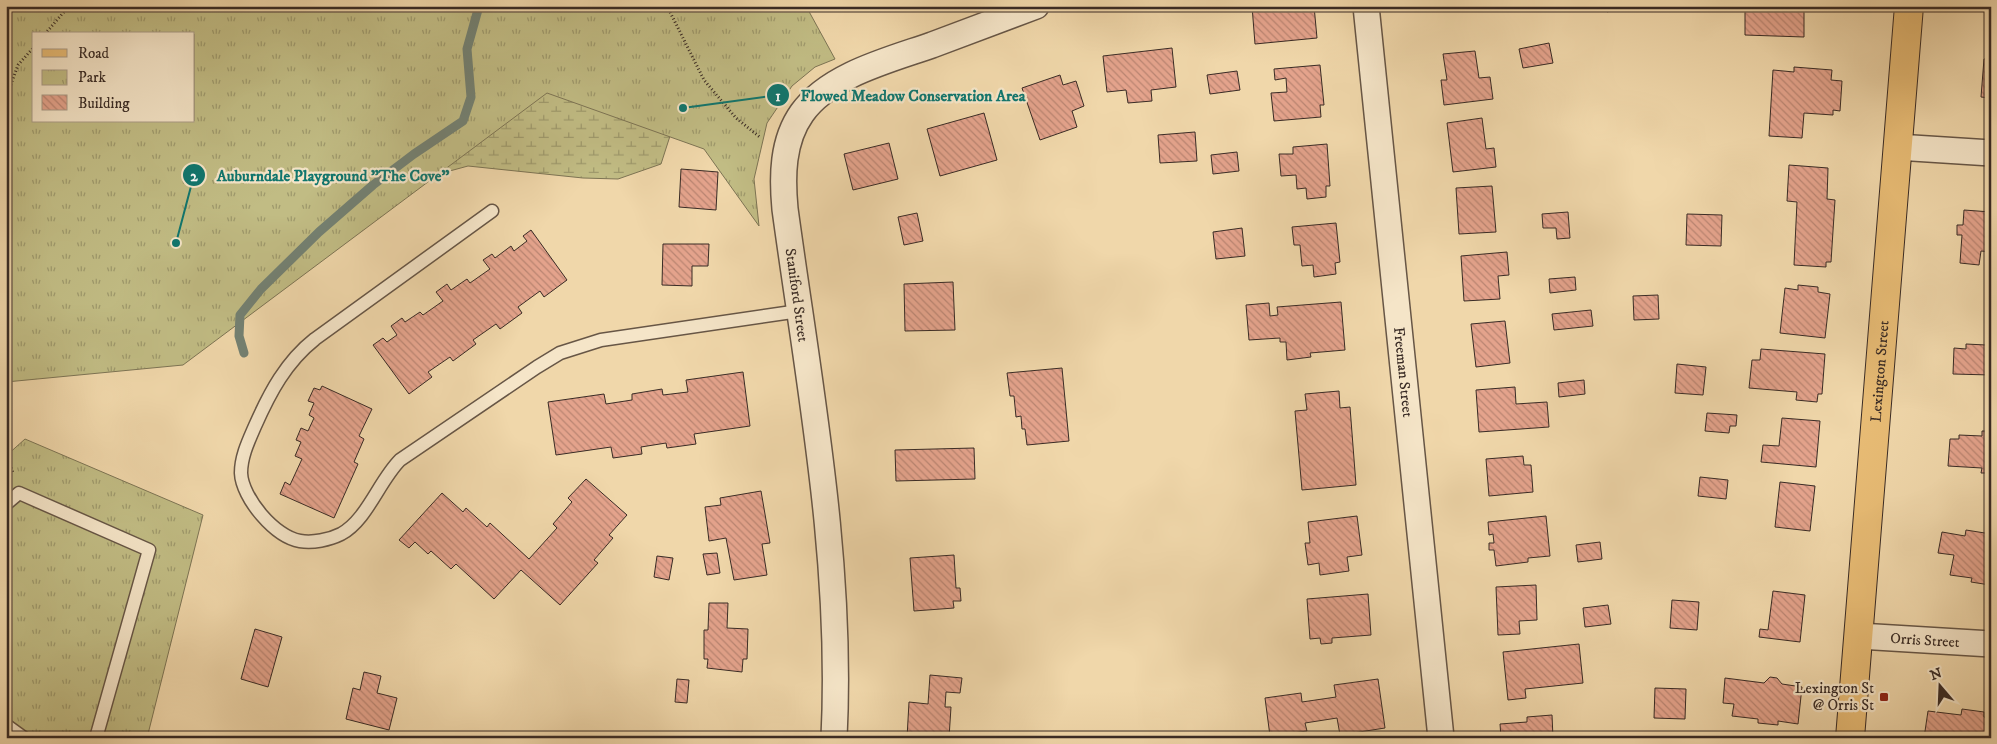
<svg xmlns="http://www.w3.org/2000/svg" width="1997" height="744" font-family="'IM FELL DW Pica',serif">
<style>
.wetland{fill:url(#wetland-marsh);stroke:#7d7454}
.park{fill:url(#park-tufts);stroke:#7d7454;fill-rule:evenodd}
.lines{fill:none;stroke-linecap:round;stroke-linejoin:round}
.stream{stroke:#738173;stroke-width:9}
.building{fill:url(#building-back-hatch);stroke:#392b25}
.lane-casing{stroke:#675646;stroke-width:15}
.street-casing{stroke:#675646;stroke-width:28}
.primary-casing{stroke:#392b25;stroke-width:30}
.path{stroke:#392b25;stroke-width:3;stroke-dasharray:1 2.5;stroke-linecap:butt}
.lane{stroke:#f5e5c8;stroke-width:12}
.street{stroke:#f5e5c8;stroke-width:25}
.primary{stroke:#e8bc75;stroke-width:28}
.poi-dot{fill:#8f2418;stroke:#f5e5c8;stroke-width:2}
.labels{text-anchor:middle;stroke-width:4.5;stroke-linejoin:round;paint-order:stroke}
.street-label{font-size:15px;fill:#392b25;stroke:#f5e5c8}
.poi-label{font-size:15px;fill:#392b25;stroke:#f5e5c8;text-anchor:end}
.leader{fill:none;stroke:#0f766e;stroke-width:2}
.callout-dot{fill:#0f766e;stroke:#f5e5c8;stroke-width:2}
.mark-label{font-size:15px;text-anchor:middle;font-weight:bold;fill:#fff}
.callout-label{font-size:16px;text-anchor:middle;font-weight:bold;fill:#0f766e;stroke:#f5e5c8;stroke-width:4.5;stroke-linejoin:round;paint-order:stroke}
</style>
<defs>
<pattern id="wetland-marsh" width="20" height="14" patternUnits="userSpaceOnUse" patternTransform="scale(1.25)"><rect width="20" height="14" fill="#c1bc84"/><path d="M1 5h8M5 5V1M11 12h8M15 12V8" fill="none" stroke="#9e996c"/></pattern>
<pattern id="park-tufts" width="24" height="20" patternUnits="userSpaceOnUse" patternTransform="scale(1.25)"><rect width="24" height="20" fill="#c1bc84"/><path d="M3 7l-1-3M5 7V3M7 7l1-3M15 17l-1-3M17 17v-4M19 17l1-3" fill="none" stroke="#9e996c"/></pattern>
<pattern id="building-back-hatch" width="6" height="6" patternUnits="userSpaceOnUse" patternTransform="scale(1.25)"><rect width="6" height="6" fill="#e4a38c"/><path d="M-1 5l2 2M0 0l6 6M5-1l2 2" fill="none" stroke="#ba8572"/></pattern>
</defs>
<rect width="100%" height="100%" fill="#f0d7aa"/>
<filter id="stains"><feTurbulence type="fractalNoise" baseFrequency=".004" numOctaves="4"/><feColorMatrix values="0 0 0 0 .2 0 0 0 0 .09 0 0 0 0 .02 0 0 0 .5 -.17"/></filter>
<radialGradient id="worn" r=".72"><stop offset=".6" stop-color="#630" stop-opacity="0"/><stop offset="1" stop-color="#630" stop-opacity=".3"/></radialGradient>
<!-- wetland -->
<path class="wetland" d="M 442,6 L 670,136 L 661,164 L 618,179 L 583,178 L 468,166 L 424,178 Z"/>
<!-- park -->
<path class="park" d="M 6,6 L 806,6 L 835,59 L 815,67 L 792,86 L 767,123 L 754,179 L 759,226 L 704,149 L 547,93 L 183,365 L 6,382 ZM 34,34 L 194,34 L 194,121 L 34,121 Z
M 25,439 L 203,515 L 147,738 L 6,738 L 6,456 Z"/>
<g class="lines">
<!-- stream -->
<path class="stream" d="M 244,353 L 239,336 L 240,315 L 261,289 L 319,232 L 373,185 L 414,154 L 463,121 L 471,97 L 467,49 L 479,6"/>
</g>
<!-- building -->
<path class="building" d="M 1252,6 L 1314,6 L 1317,38 L 1255,44 Z
M 1605,6 L 1623,6 L 1623,7 L 1607,12 Z
M 1745,6 L 1804,8 L 1804,37 L 1745,35 Z
M 1549,43 L 1553,63 L 1523,68 L 1519,49 Z
M 1172,48 L 1176,87 L 1151,90 L 1152,101 L 1128,103 L 1126,90 L 1107,92 L 1103,56 Z
M 1475,51 L 1479,78 L 1490,77 L 1493,99 L 1444,105 L 1441,80 L 1447,80 L 1443,54 Z
M 1984,59 L 1991,59 L 1991,98 L 1981,97 Z
M 1320,65 L 1324,105 L 1320,105 L 1321,117 L 1274,121 L 1271,93 L 1287,92 L 1286,78 L 1275,80 L 1274,69 Z
M 1794,67 L 1832,70 L 1831,80 L 1842,81 L 1840,111 L 1833,110 L 1833,115 L 1804,113 L 1802,138 L 1769,136 L 1773,70 L 1794,72 Z
M 1237,71 L 1240,90 L 1210,94 L 1207,75 Z
M 1060,75 L 1063,85 L 1076,81 L 1084,106 L 1072,111 L 1077,127 L 1040,140 L 1022,88 Z
M 984,113 L 997,160 L 940,176 L 927,129 Z
M 1482,118 L 1486,149 L 1494,148 L 1496,167 L 1453,172 L 1447,123 Z
M 1195,132 L 1197,161 L 1160,163 L 1158,135 Z
M 889,143 L 898,179 L 853,190 L 844,154 Z
M 1327,144 L 1330,186 L 1326,186 L 1326,197 L 1307,199 L 1306,188 L 1297,189 L 1296,175 L 1281,176 L 1279,154 L 1293,154 L 1293,147 Z
M 1237,152 L 1239,171 L 1213,174 L 1211,155 Z
M 1789,165 L 1828,168 L 1827,199 L 1835,200 L 1831,262 L 1826,262 L 1826,267 L 1794,265 L 1797,202 L 1787,201 Z
M 681,169 L 718,172 L 716,210 L 679,207 Z
M 1492,186 L 1496,232 L 1459,234 L 1456,188 Z
M 1964,210 L 1991,212 L 1991,252 L 1981,251 L 1979,265 L 1960,263 L 1962,235 L 1957,235 L 1957,225 L 1963,225 Z
M 1568,212 L 1570,238 L 1557,239 L 1556,228 L 1543,228 L 1542,214 Z
M 917,213 L 923,241 L 904,245 L 898,217 Z
M 1687,214 L 1722,215 L 1721,246 L 1686,245 Z
M 1336,223 L 1340,262 L 1335,263 L 1336,274 L 1314,277 L 1313,265 L 1302,266 L 1300,245 L 1294,245 L 1292,227 Z
M 1242,228 L 1245,256 L 1216,259 L 1213,232 Z
M 531,230 L 567,280 L 544,297 L 540,291 L 518,307 L 522,313 L 500,329 L 496,324 L 473,340 L 476,344 L 453,361 L 450,357 L 428,372 L 432,377 L 409,394 L 373,345 L 383,338 L 387,342 L 397,335 L 391,326 L 402,318 L 405,322 L 420,312 L 423,315 L 443,301 L 436,292 L 447,284 L 451,290 L 467,279 L 470,283 L 490,269 L 483,260 L 492,254 L 495,258 L 511,246 L 514,251 L 527,241 L 523,236 Z
M 663,244 L 709,244 L 708,266 L 692,266 L 692,286 L 662,285 Z
M 1507,252 L 1509,275 L 1498,276 L 1500,299 L 1464,301 L 1461,256 Z
M 1575,277 L 1576,290 L 1550,293 L 1549,279 Z
M 953,282 L 955,330 L 905,331 L 904,284 Z
M 1798,285 L 1818,287 L 1818,292 L 1830,294 L 1825,338 L 1780,333 L 1785,288 L 1798,290 Z
M 1658,295 L 1659,319 L 1634,320 L 1633,296 Z
M 1341,302 L 1345,350 L 1310,353 L 1311,357 L 1287,360 L 1286,342 L 1280,342 L 1280,338 L 1249,340 L 1246,305 L 1269,303 L 1270,316 L 1278,315 L 1277,307 Z
M 1591,310 L 1593,326 L 1554,330 L 1552,314 Z
M 1505,321 L 1510,363 L 1476,367 L 1471,324 Z
M 1986,329 L 1991,329 L 1991,375 L 1953,374 L 1954,348 L 1966,349 L 1966,344 L 1986,345 Z
M 1761,349 L 1825,354 L 1822,394 L 1818,394 L 1817,402 L 1796,400 L 1797,392 L 1749,388 L 1752,360 L 1760,360 Z
M 1677,364 L 1706,367 L 1703,395 L 1675,393 Z
M 1062,368 L 1069,441 L 1027,445 L 1025,429 L 1022,429 L 1021,416 L 1016,417 L 1014,396 L 1010,396 L 1007,373 Z
M 743,372 L 750,426 L 694,434 L 696,444 L 667,448 L 666,443 L 641,447 L 642,454 L 613,458 L 611,447 L 556,455 L 548,402 L 604,394 L 606,404 L 632,400 L 632,394 L 662,389 L 663,395 L 688,392 L 686,380 Z
M 1584,380 L 1585,394 L 1559,397 L 1558,383 Z
M 322,386 L 372,409 L 359,436 L 364,439 L 354,462 L 358,464 L 334,518 L 280,494 L 285,482 L 290,485 L 302,459 L 295,456 L 301,442 L 296,440 L 301,428 L 308,431 L 314,418 L 309,415 L 314,403 L 308,401 L 314,388 L 320,390 Z
M 1515,387 L 1516,404 L 1547,402 L 1549,427 L 1479,432 L 1476,390 Z
M 1339,391 L 1340,408 L 1350,407 L 1356,485 L 1302,490 L 1295,411 L 1307,410 L 1305,394 Z
M 1707,413 L 1737,415 L 1736,426 L 1730,426 L 1729,433 L 1705,431 Z
M 1782,418 L 1820,421 L 1816,467 L 1761,462 L 1763,445 L 1779,446 Z
M 1982,431 L 1991,431 L 1991,473 L 1981,473 L 1982,468 L 1948,466 L 1950,439 L 1959,439 L 1959,435 L 1982,436 Z
M 974,448 L 975,479 L 896,481 L 895,450 Z
M 1523,456 L 1524,465 L 1531,465 L 1533,492 L 1489,496 L 1486,459 Z
M 1700,477 L 1728,480 L 1726,499 L 1698,496 Z
M 586,479 L 627,515 L 609,535 L 613,538 L 594,560 L 598,563 L 560,605 L 521,570 L 494,599 L 456,564 L 451,569 L 431,551 L 428,554 L 415,542 L 409,548 L 399,540 L 442,493 L 463,512 L 466,508 L 487,527 L 490,523 L 529,559 L 557,528 L 553,524 L 572,502 L 568,498 Z
M 1780,482 L 1815,486 L 1810,531 L 1775,527 Z
M 1990,485 L 1991,485 L 1991,516 L 1988,516 Z
M 761,491 L 770,543 L 762,544 L 767,575 L 734,580 L 726,538 L 709,541 L 705,507 L 721,505 L 720,498 Z
M 1357,516 L 1362,555 L 1347,557 L 1349,571 L 1320,575 L 1319,563 L 1308,565 L 1305,543 L 1310,543 L 1308,522 Z
M 1546,516 L 1550,556 L 1528,558 L 1528,562 L 1496,566 L 1494,550 L 1489,550 L 1489,543 L 1494,543 L 1493,534 L 1489,535 L 1488,522 Z
M 1966,530 L 1991,534 L 1990,585 L 1971,582 L 1972,578 L 1950,575 L 1954,555 L 1938,553 L 1942,532 L 1965,536 Z
M 1600,542 L 1602,559 L 1578,562 L 1576,545 Z
M 717,553 L 720,573 L 707,575 L 703,554 Z
M 954,555 L 956,588 L 960,588 L 961,601 L 953,601 L 954,608 L 914,611 L 910,558 Z
M 657,556 L 673,558 L 669,580 L 654,577 Z
M 1536,585 L 1537,620 L 1519,621 L 1520,634 L 1498,635 L 1496,587 Z
M 1773,591 L 1805,595 L 1800,642 L 1759,637 L 1760,629 L 1768,630 Z
M 1368,594 L 1371,635 L 1332,638 L 1332,643 L 1321,644 L 1320,638 L 1310,639 L 1307,599 Z
M 1672,600 L 1699,602 L 1697,630 L 1670,628 Z
M 709,603 L 728,603 L 727,628 L 748,629 L 747,659 L 743,659 L 742,672 L 707,668 L 708,659 L 704,659 L 704,630 L 708,630 Z
M 1608,605 L 1611,624 L 1585,627 L 1583,608 Z
M 255,629 L 282,637 L 268,687 L 241,679 Z
M 1579,644 L 1583,683 L 1525,689 L 1526,698 L 1508,700 L 1503,652 Z
M 364,672 L 381,676 L 377,693 L 397,698 L 389,730 L 346,719 L 353,688 L 360,690 Z
M 930,675 L 962,678 L 960,693 L 946,692 L 945,707 L 951,707 L 949,738 L 907,738 L 909,702 L 928,704 Z
M 1770,677 L 1777,678 L 1782,684 L 1802,687 L 1798,724 L 1778,721 L 1778,725 L 1758,723 L 1758,719 L 1732,716 L 1734,704 L 1723,703 L 1725,678 L 1764,683 Z
M 677,679 L 689,680 L 687,703 L 675,702 Z
M 1378,679 L 1385,728 L 1340,735 L 1337,718 L 1305,723 L 1307,731 L 1270,736 L 1265,698 L 1301,693 L 1302,702 L 1336,697 L 1334,685 Z
M 1655,688 L 1686,689 L 1685,719 L 1654,718 Z
M 1962,709 L 1984,712 L 1984,717 L 1991,718 L 1991,738 L 1924,738 L 1928,711 L 1961,715 Z
M 1552,715 L 1553,738 L 1501,738 L 1500,724 L 1527,722 L 1527,717 Z
M 1654,735 L 1685,737 L 1685,738 L 1654,738 Z"/>
<g class="lines">
<!-- lane casing -->
<g class="lane-casing">
<path id="lane" d="M 492,211 L 315,339 C 286,362 270,392 255,426 C 249,440 241,456 241,473 C 242,498 275,537 300,541 C 313,543 329,540 341,534 C 367,520 379,481 400,460 L 537,367 L 560,353 L 601,340 L 799,311
M 6,504 L 19,493 L 149,550 L 96,738
M 6,725 L 24,738"/>
</g>
<!-- street casing -->
<g class="street-casing">
<g id="street">
<path id="s1" d="M 1366,6 L 1441,738"/>
<path d="M 1897,147 L 1991,153"/>
<path id="s2" d="M 1859,636 L 1991,644"/>
<path d="M 834,738 C 843,560 809,385 785,209 C 782,177 782,141 802,113 C 829,75 889,60 932,45 C 966,32 1001,19 1036,6"/>
</g>
</g>
<!-- primary casing -->
<g class="primary-casing">
<g id="primary">
<path id="s3" d="M 1850,738 L 1909,6"/>
</g>
</g>
<!-- path -->
<path class="path" d="M 667,6 L 704,80 L 736,118 L 761,138
M 45,34 L 69,6
M 6,98 L 18,65 L 34,47
M 6,451 L 13,473"/>
<!-- lane -->
<use href="#lane" class="lane"/>
<!-- street -->
<use href="#street" class="street"/>
<!-- primary -->
<use href="#primary" class="primary"/>
</g>
<!-- markers -->
<rect class="poi-dot" x="1879" y="692" width="10" height="10" rx="2.5"/>
<g class="labels">
<!-- street labels -->
<g class="street-label">
<text transform="translate(797 295) rotate(82)" y="5">Staniford Street</text>
<text dy="5" stroke="none"><textPath href="#s1" startOffset="368">Freeman Street</textPath></text>
<text dy="5" stroke="none"><textPath href="#s3" startOffset="368">Lexington Street</textPath></text>
<text dy="5" stroke="none"><textPath href="#s2" startOffset="66">Orris Street</textPath></text>
</g>
<!-- poi labels -->
<g class="poi-label">
<text x="1874" y="693">Lexington St<tspan x="1874" dy="17">@ Orris St</tspan></text>
</g>
</g>
<!-- callouts -->
<path class="leader" d="M683 108L778 95M176 243L194 175"/>
<g class="callout-dot">
<circle cx="683" cy="108" r="5"/>
<circle cx="176" cy="243" r="5"/>
<circle cx="778" cy="95" r="12"/>
<circle cx="194" cy="175" r="12"/>
</g>
<g class="mark-label">
<text x="778" y="101">1</text>
<text x="194" y="181">2</text>
</g>
<g class="callout-label">
<text x="913" y="101">Flowed Meadow Conservation Area</text>
<text x="333" y="181">Auburndale Playground "The Cove"</text>
</g>
<!-- margin -->
<rect width="1997" height="744" fill="none" stroke="#f0d7aa" stroke-width="25"/>
<rect x="8" y="8" width="1982" height="729" fill="none" stroke="#392b25" stroke-width="2.5"/>
<rect x="12" y="12" width="1972" height="719" fill="none" stroke="#392b25"/>
<!-- legend -->
<rect x="32" y="32" width="162" height="90" fill="#f5e5c8" stroke="#aa9b87"/>
<rect x="42" y="49" width="25" height="8" fill="#e8bc75" stroke="#aa9b87"/>
<text x="78" y="58" font-size="15" fill="#392b25">Road</text>
<rect x="42" y="70" width="25" height="15" fill="url(#park-tufts)" stroke="#aa9b87"/>
<text x="78" y="82" font-size="15" fill="#392b25">Park</text>
<rect x="42" y="95" width="25" height="15" fill="url(#building-back-hatch)" stroke="#aa9b87"/>
<text x="78" y="108" font-size="15" fill="#392b25">Building</text>
<!-- north arrow -->
<g transform="translate(1940 686) rotate(341)" stroke="#f5e5c8" stroke-width="4" paint-order="stroke">
<path d="M0-4L9 19L0 12L-9 19Z" fill="#392b25"/>
<text y="-8" font-size="14" font-weight="bold" text-anchor="middle" fill="#392b25">N</text>
</g>
<rect width="100%" height="100%" filter="url(#stains)"/>
<rect width="100%" height="100%" fill="url(#worn)"/>
</svg>
